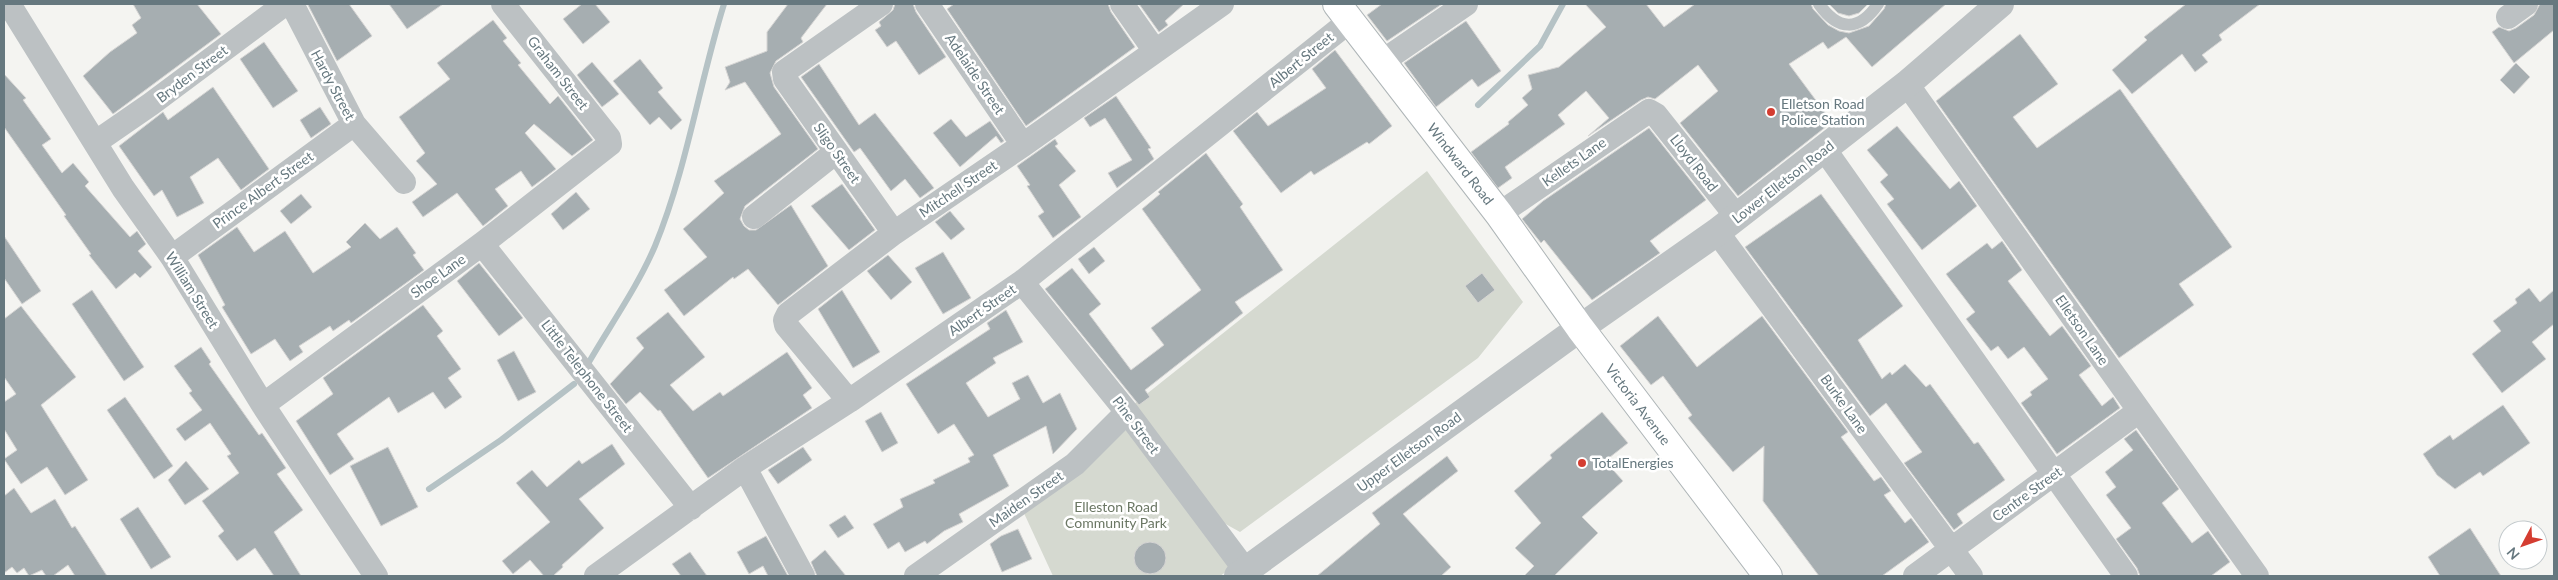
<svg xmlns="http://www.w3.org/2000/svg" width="2558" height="580" font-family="Lato,sans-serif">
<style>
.green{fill:#d5d9d0}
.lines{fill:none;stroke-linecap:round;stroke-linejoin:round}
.stream{stroke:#b5c2c5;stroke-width:6}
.building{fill:#a6aeb1;stroke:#d6d5d4}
.secondary-casing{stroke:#aeb5b7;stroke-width:30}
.service{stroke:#bcc1c3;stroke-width:12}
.minor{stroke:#bcc1c3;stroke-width:24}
.tertiary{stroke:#bcc1c3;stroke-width:28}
.secondary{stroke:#fff;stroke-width:28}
.poi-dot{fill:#d43d31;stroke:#fff;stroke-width:2}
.labels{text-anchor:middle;stroke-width:5;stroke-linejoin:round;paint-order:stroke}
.street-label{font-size:14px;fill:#66787f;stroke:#fff}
.poi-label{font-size:14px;fill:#66787f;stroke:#fff;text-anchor:start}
.park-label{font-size:14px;fill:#6b7764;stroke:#fff}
</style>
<rect width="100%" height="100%" fill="#f4f4f1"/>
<!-- green -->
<path class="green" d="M 1427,171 L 1523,302 L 1478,358 L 1240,532 L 1222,522 L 1129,408 Z
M 1118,429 L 1130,431 L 1233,567 L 1220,576 L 1053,576 L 1023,511 Z"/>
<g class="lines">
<!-- stream -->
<path class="stream" d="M 1478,105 L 1540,46 L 1563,4
M 589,362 C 611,324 638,286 655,246 C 687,168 699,84 724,4
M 429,489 L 501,440 L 574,384"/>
</g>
<!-- building -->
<path class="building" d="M 133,4 L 197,4 L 221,34 L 113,114 L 83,76 L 110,52 L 137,33 L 132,25 L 141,18 Z
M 310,4 L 349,4 L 372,36 L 337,61 L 308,5 Z
M 389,4 L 443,4 L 407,29 Z
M 582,4 L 595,4 L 610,22 L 583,44 L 563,19 Z
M 788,4 L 827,4 L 801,38 L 803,42 L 776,61 L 770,73 L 774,87 L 818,149 L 745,206 L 740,219 L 744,226 L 749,230 L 756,230 L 791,205 L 828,266 L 778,305 L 748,269 L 734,279 L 733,277 L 684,316 L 664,290 L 707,257 L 683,229 L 724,193 L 714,181 L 781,134 L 745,82 L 725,90 L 730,82 L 725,67 L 767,51 L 767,32 Z
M 895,4 L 913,4 L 916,12 L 946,57 L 919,75 L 896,41 L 887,47 L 875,30 L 881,26 L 879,22 L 893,10 Z
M 954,4 L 1108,4 L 1111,12 L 1135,47 L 1026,126 L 947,9 Z
M 1139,4 L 1184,4 L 1165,21 L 1168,25 L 1159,32 Z
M 1382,4 L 1442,4 L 1387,41 L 1367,15 Z
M 1585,4 L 1646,4 L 1664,27 L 1695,4 L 1811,4 L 1813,9 L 1828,25 L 1839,31 L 1849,33 L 1869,26 L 1884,9 L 1886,4 L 1946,4 L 1872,67 L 1846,37 L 1828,49 L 1823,42 L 1789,64 L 1832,122 L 1738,196 L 1680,123 L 1718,91 L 1698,65 L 1655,99 L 1648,97 L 1641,100 L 1588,136 L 1609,118 L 1586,91 L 1558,115 L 1565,124 L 1505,167 L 1512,178 L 1498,188 L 1471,152 L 1509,124 L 1508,122 L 1528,105 L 1522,98 L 1532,89 L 1528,75 L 1559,67 L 1606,27 Z
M 1829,4 L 1868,4 L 1859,13 L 1849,16 L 1838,13 Z
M 2186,4 L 2260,4 L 2219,35 L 2222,40 L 2202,55 L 2208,62 L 2195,72 L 2182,54 L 2132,94 L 2112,70 L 2147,40 L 2144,37 Z
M 2540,4 L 2554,4 L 2554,30 L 2514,63 L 2492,32 L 2499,27 L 2509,31 L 2516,28 L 2534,15 Z
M 493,20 L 507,38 L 503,41 L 521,63 L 518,65 L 550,104 L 558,96 L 593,140 L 572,156 L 534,124 L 525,133 L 556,169 L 532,187 L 521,171 L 495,189 L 508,206 L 483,226 L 457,193 L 423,217 L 412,202 L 437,184 L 416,161 L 425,153 L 399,117 L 450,79 L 437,63 Z
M 1466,21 L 1501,71 L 1478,87 L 1472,79 L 1436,107 L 1404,63 Z
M 2020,34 L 2058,84 L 2013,117 L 2037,148 L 2120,89 L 2232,247 L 2179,284 L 2194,305 L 2119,358 L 1936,101 Z
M 264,42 L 298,91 L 273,108 L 240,59 Z
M 1335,50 L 1392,126 L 1369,144 L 1367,142 L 1314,175 L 1311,171 L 1281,193 L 1233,131 L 1257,112 L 1268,126 L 1326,88 L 1312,69 Z
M 640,59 L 663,88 L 658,92 L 682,120 L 671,130 L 659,117 L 650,125 L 613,81 Z
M 592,62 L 619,94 L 602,107 L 577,75 Z
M 2516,63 L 2530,77 L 2514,94 L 2500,80 Z
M 819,64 L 859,125 L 875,113 L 934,188 L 920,198 L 905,179 L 891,191 L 860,148 L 854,152 L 801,77 Z
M 4,74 L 26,98 L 23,100 L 51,139 L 42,145 L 62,173 L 73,163 L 89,182 L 85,186 L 130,237 L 137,231 L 146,244 L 138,251 L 152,267 L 140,278 L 135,273 L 116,289 L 89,255 L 91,254 L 64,216 L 66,215 L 4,127 Z
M 213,87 L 269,169 L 241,190 L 218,158 L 190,177 L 204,203 L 177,217 L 162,190 L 154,196 L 119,146 L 163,112 L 168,120 Z
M 1116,96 L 1151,148 L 1148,149 L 1154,159 L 1117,188 L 1108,173 L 1132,160 L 1105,118 L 1090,127 L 1084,118 Z
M 320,107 L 331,124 L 311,138 L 300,120 Z
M 951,119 L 966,137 L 990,121 L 1004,141 L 1001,143 L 996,136 L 960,167 L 933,133 Z
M 1897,126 L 1950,189 L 1959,181 L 1977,206 L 1922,250 L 1887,204 L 1894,199 L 1880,182 L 1888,175 L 1867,150 Z
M 1649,128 L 1706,200 L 1650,241 L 1660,253 L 1592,300 L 1544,240 L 1541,243 L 1522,219 L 1543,201 Z
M 1055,139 L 1058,144 L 1055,146 L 1076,171 L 1059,185 L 1081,217 L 1053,238 L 1038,216 L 1044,212 L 1027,186 L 1030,185 L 1017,166 Z
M 1206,153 L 1243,204 L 1240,207 L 1283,270 L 1235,302 L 1243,313 L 1145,390 L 1150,397 L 1139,405 L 1045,289 L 1072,268 L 1101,304 L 1089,314 L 1131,370 L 1164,345 L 1151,328 L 1201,290 L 1142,209 L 1160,194 L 1158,192 Z
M 842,184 L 875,230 L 849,250 L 811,206 Z
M 576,192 L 590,209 L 563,230 L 551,214 Z
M 301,194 L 312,207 L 291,224 L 280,211 Z
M 1821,194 L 1903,306 L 1858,340 L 1882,379 L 1890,372 L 1892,375 L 1905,364 L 1926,387 L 1930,384 L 1974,444 L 1978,442 L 2005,480 L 1957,514 L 1963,523 L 1954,530 L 1904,463 L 1922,452 L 1886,403 L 1870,416 L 1745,247 Z
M 950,211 L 965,229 L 951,240 L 935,222 Z
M 365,223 L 380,239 L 397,227 L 416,253 L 413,255 L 424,270 L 351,323 L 349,320 L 333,331 L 330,326 L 299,346 L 303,352 L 290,361 L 275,339 L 251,354 L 222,307 L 225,305 L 198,255 L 237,227 L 254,252 L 285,231 L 313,273 L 351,247 L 346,242 Z
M 4,236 L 41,291 L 22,304 L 4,278 Z
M 2002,241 L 2022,270 L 2008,281 L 2050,336 L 2062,326 L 2091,366 L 2079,375 L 2102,406 L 2113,397 L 2120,408 L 2057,454 L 2021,403 L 2032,395 L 2030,392 L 2048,379 L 2024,347 L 2008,359 L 1998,346 L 1991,351 L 1966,319 L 1975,312 L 1946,274 L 1987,243 L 1992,249 Z
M 1094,247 L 1105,261 L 1089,274 L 1078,259 Z
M 943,252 L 971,298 L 943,314 L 915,268 Z
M 888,255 L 912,282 L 891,300 L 867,271 Z
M 479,263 L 523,318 L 499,336 L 457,281 Z
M 1482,273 L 1495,290 L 1478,303 L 1465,286 Z
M 2529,288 L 2540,302 L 2554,290 L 2554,324 L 2532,342 L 2546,359 L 2502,393 L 2472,354 L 2501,331 L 2493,321 L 2517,303 L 2515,299 Z
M 92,290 L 144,367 L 124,381 L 72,304 Z
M 842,290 L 880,352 L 853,368 L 818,309 Z
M 423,305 L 443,331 L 437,336 L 461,369 L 448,378 L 462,397 L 445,409 L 433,392 L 398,413 L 389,397 L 337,434 L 354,459 L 330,475 L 296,421 L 333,394 L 323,378 Z
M 21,306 L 76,377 L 41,405 L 88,480 L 65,495 L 47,467 L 21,484 L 4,459 L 17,450 L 4,429 L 4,402 L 16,394 L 4,377 L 4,319 Z
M 1006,310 L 1023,342 L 993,358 L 996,363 L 966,383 L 988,417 L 1020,399 L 1012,383 L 1028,375 L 1043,403 L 1060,393 L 1077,429 L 1053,454 L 1046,426 L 993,455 L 1009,486 L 959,514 L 963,522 L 944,531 L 927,544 L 925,541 L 905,552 L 899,542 L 888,549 L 873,524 L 903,507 L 900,499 L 935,483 L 933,480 L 970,462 L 968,458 L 974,455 L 954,424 L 938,434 L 906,384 L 990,329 L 987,323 Z
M 668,312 L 705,357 L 670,385 L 693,411 L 720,392 L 723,396 L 787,352 L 812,388 L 803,395 L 812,408 L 708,478 L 660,410 L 658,411 L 640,392 L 626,404 L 610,384 L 644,348 L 636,338 Z
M 1658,316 L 1697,367 L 1762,316 L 1848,432 L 1841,437 L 1874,481 L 1881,477 L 1891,491 L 1884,495 L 1905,523 L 1911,518 L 1929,542 L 1882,576 L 1819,576 L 1763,501 L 1764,446 L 1733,472 L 1688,418 L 1692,415 L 1663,376 L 1651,385 L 1620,346 Z
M 201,347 L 211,362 L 209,364 L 259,435 L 262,433 L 286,468 L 277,474 L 303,510 L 274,532 L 301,576 L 274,576 L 255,548 L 237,561 L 218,536 L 224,531 L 202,501 L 239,473 L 227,456 L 231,454 L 210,423 L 185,441 L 176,429 L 202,410 L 189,393 L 192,391 L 174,366 Z
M 514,351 L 536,392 L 518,401 L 497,360 Z
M 125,397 L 173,466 L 154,479 L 107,410 Z
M 2503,405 L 2530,443 L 2483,476 L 2480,472 L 2455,489 L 2437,475 L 2423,454 L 2450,435 L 2453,440 Z
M 881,412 L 898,443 L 882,452 L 865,421 Z
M 1602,412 L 1628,443 L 1605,461 L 1623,481 L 1582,517 L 1598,533 L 1554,576 L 1524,576 L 1534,566 L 1515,548 L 1541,523 L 1514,491 L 1552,458 L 1550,455 Z
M 2136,430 L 2179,489 L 2162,503 L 2192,543 L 2208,531 L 2230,562 L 2211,576 L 2140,576 L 2137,568 L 2116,539 L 2131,528 L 2106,495 L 2116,487 L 2105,472 L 2133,450 L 2124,439 Z
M 612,444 L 625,464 L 579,499 L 604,528 L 562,565 L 563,567 L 553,576 L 544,576 L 530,560 L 513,574 L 502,561 L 550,522 L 516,483 L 532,470 L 547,487 L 579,460 L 582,464 Z
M 388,447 L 418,507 L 381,526 L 350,466 Z
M 803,447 L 812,460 L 778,484 L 768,470 Z
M 1447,456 L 1458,471 L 1403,514 L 1451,567 L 1441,576 L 1317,576 L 1380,524 L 1372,513 Z
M 186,461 L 209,489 L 185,505 L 168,480 Z
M 14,488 L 31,513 L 55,499 L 72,528 L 75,526 L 107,576 L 75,576 L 68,565 L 53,576 L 46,576 L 42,570 L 29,576 L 24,568 L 17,573 L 12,567 L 4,573 L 4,496 Z
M 138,507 L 171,557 L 151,569 L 120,519 Z
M 845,515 L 854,528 L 838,538 L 829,525 Z
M 2470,528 L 2501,576 L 2440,576 L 2428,557 Z
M 1018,529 L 1032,559 L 1002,572 L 990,544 L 1001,536 Z
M 766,536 L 788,576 L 768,576 L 763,566 L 749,574 L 737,552 Z
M1134 558a16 16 0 1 1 32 0a16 16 0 1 1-32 0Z
M 825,550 L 846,576 L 817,576 L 811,562 Z
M 690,552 L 707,576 L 681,576 L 672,564 Z"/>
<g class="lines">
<!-- secondary casing -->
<g class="secondary-casing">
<g id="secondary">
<path id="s1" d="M 1337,4 L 1499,214 L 1580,328 L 1768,576"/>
</g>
</g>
<!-- service -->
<path class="service" d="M 1819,4 C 1838,31 1859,32 1878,4"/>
<!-- minor -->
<path class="minor" d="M 9,4 L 123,188 L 172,257 L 263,405 L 376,576
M 292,4 L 354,124 L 404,182
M 881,4 L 784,72 L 785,79 L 894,233
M 927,4 L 1023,145
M 1122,4 L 1155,51
M 2508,17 L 2526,4
M 1383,61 L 1466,4
M 1907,84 L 2257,576
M 96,142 L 151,104 L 285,4
M 1825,150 L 2126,576
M 1499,214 L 1649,111 L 1656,115 L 1737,217
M 754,217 L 836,152
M 1717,232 L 1971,576
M 482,244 L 691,508
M 172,257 L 354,124
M 1022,282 L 1127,412 L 1246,571
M 849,401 L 786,325 L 785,320 L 788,314 L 894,233 L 1023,145 L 1222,4
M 263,405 L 482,244 L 610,144 L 609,138 L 503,4
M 745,468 L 803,576
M 596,576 L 745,468 L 849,401 L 1022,282 L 1351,20
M 916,576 L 1075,464 L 1127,412
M 1915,576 L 2139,411"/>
<!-- tertiary -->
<path class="tertiary" d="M 1238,576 L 1580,328 L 1717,232 L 1907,84 L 2000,4"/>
<!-- secondary -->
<use href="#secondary" class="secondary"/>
</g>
<!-- markers -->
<g class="poi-dot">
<circle cx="1771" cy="112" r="5"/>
<circle cx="1582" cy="463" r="5"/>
</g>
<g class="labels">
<!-- street labels -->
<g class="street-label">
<text transform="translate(1301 60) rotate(-39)" y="5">Albert Street</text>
<text transform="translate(558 73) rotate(52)" y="5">Graham Street</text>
<text transform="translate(192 74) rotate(-37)" y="5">Bryden Street</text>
<text transform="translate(975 74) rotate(56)" y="5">Adelaide Street</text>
<text transform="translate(333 85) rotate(62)" y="5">Hardy Street</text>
<text transform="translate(837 153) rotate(55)" y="5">Sligo Street</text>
<text transform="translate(1574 162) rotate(-35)" y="5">Kellets Lane</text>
<text transform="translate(1694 163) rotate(52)" y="5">Lloyd Road</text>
<text dy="5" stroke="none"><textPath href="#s1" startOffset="202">Windward Road</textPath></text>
<text transform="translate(1783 182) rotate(-38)" y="5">Lower Elletson Road</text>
<text transform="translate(958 189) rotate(-34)" y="5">Mitchell Street</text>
<text transform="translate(263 190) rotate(-36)" y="5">Prince Albert Street</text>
<text transform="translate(438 276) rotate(-36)" y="5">Shoe Lane</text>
<text transform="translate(192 290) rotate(58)" y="5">William Street</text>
<text transform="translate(982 310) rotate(-35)" y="5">Albert Street</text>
<text transform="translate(2082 330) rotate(55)" y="5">Elletson Lane</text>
<text transform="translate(587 376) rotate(52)" y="5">Little Telephone Street</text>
<text dy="5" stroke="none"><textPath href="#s1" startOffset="501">Victoria Avenue</textPath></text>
<text transform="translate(1844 404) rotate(54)" y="5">Burke Lane</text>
<text transform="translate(1136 425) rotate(53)" y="5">Pine Street</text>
<text transform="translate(1409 452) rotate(-36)" y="5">Upper Elletson Road</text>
<text transform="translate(2027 494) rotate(-36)" y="5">Centre Street</text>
<text transform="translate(1026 499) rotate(-35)" y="5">Maiden Street</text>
</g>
<!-- poi labels -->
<g class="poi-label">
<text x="1781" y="109">Elletson Road<tspan x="1781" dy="16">Police Station</tspan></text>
<text x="1592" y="468">TotalEnergies</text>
</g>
<!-- park labels -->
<g class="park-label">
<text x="1116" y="512">Elleston Road<tspan x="1116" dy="16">Community Park</tspan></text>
</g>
</g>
<!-- border -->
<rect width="2558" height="580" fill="none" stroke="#66787f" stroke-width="10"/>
<!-- north arrow -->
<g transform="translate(2523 545) rotate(229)"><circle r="24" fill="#ffffff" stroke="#c2c9cc"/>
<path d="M0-4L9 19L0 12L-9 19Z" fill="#d43d31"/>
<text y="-8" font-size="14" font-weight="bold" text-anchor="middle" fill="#66787f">N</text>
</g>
</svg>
